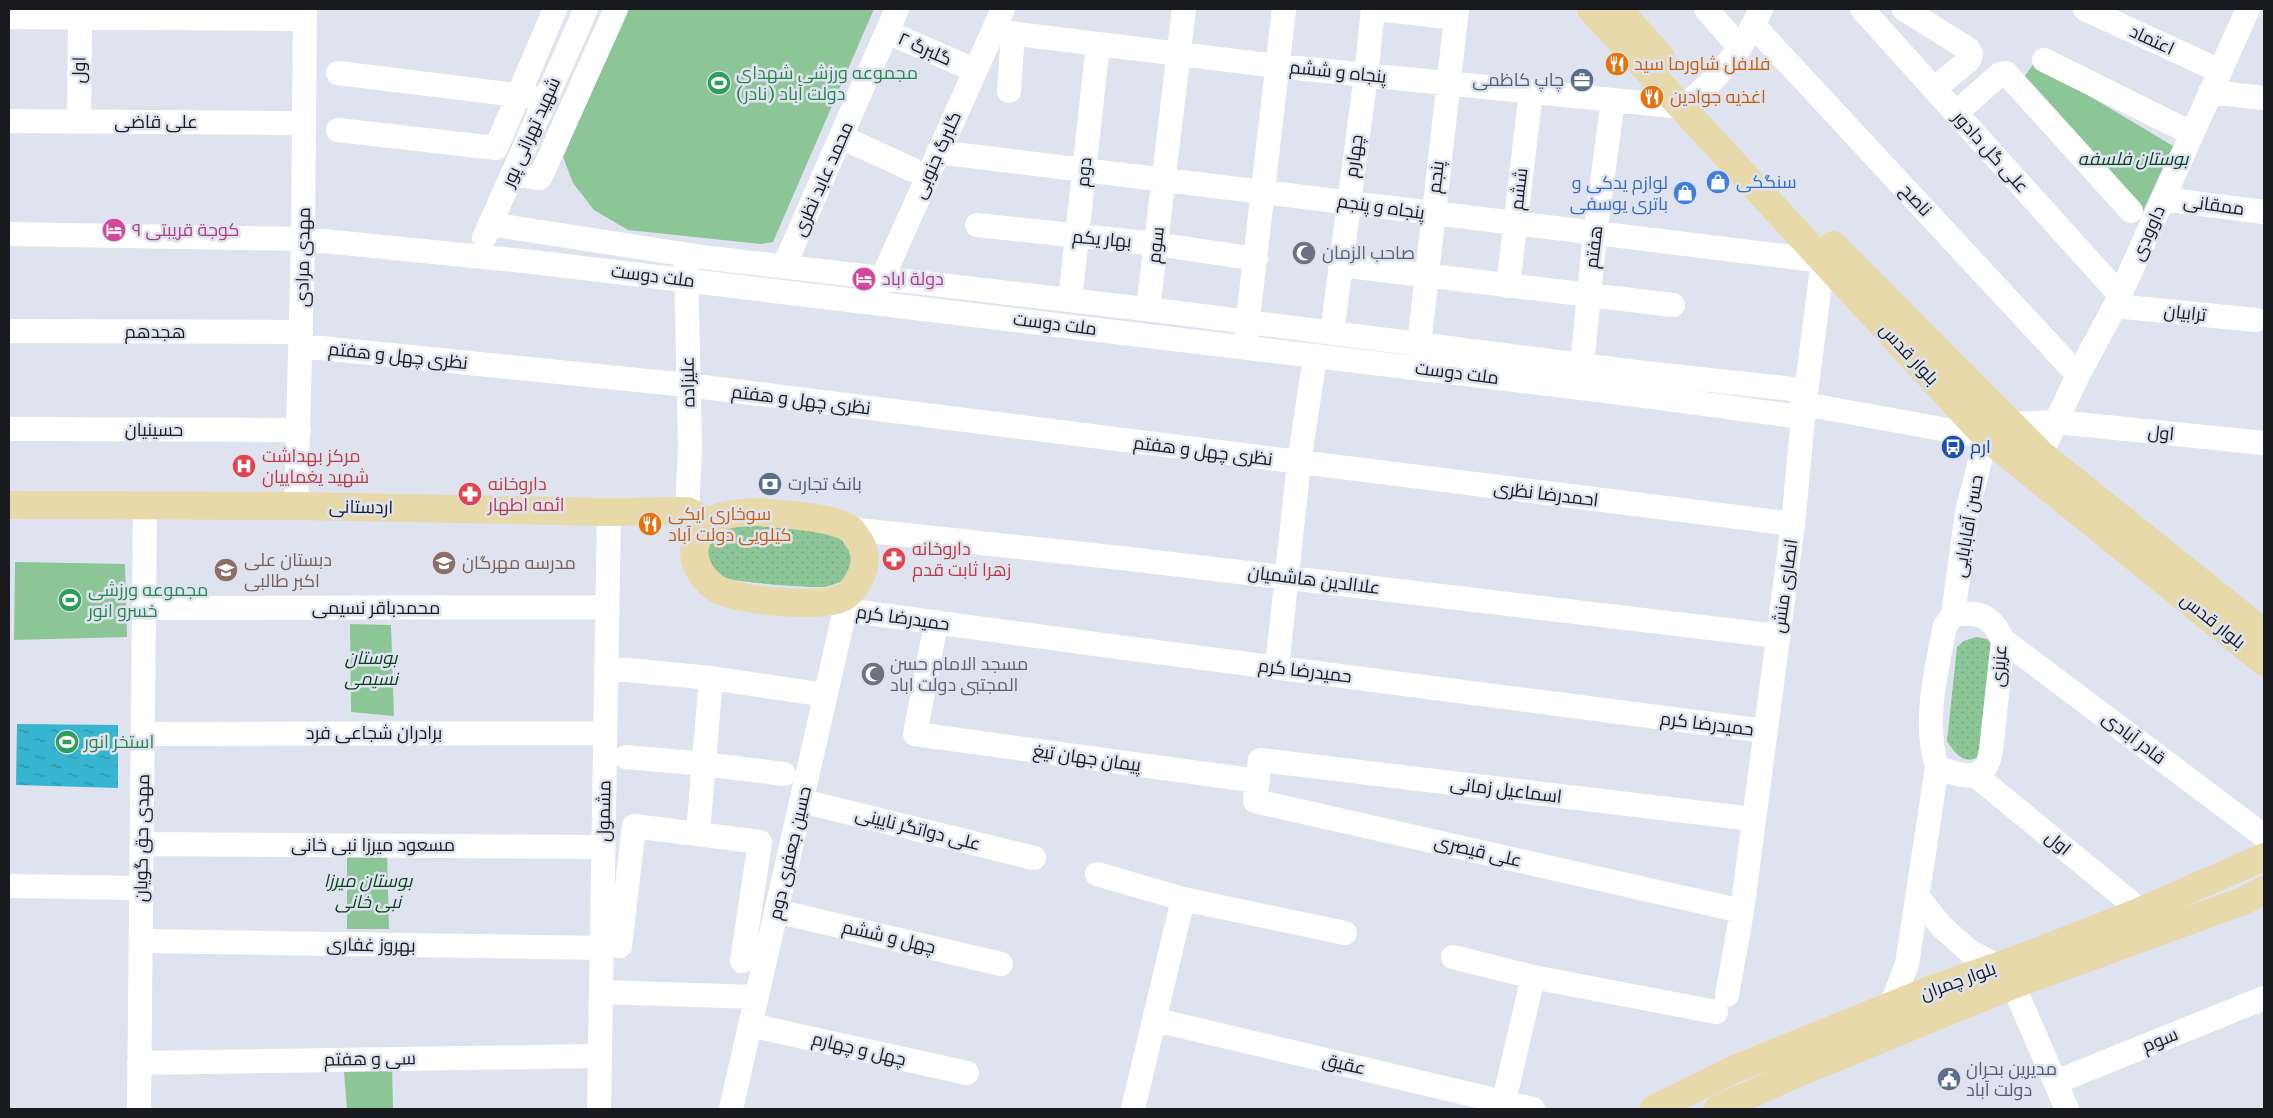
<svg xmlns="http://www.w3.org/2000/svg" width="2273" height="1118" font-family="Merriweather,Cairo,serif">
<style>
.grass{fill:url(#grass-dots)}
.park{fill:#8cc697}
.water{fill:url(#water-ripples)}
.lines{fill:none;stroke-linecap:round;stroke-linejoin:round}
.minor{stroke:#fff;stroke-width:24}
.major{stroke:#e7d9a9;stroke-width:28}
.labels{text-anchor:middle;stroke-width:5;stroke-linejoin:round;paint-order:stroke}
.street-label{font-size:18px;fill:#191a1e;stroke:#dfe3ef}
.food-label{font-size:18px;fill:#c56008;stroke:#dfe3ef;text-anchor:start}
.leisure-label{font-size:18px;fill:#27864d;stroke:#dfe3ef;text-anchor:start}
.service-label{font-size:18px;fill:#4e5e75;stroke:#dfe3ef;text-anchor:start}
.park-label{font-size:18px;font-style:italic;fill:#0a421d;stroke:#dfe3ef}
.shop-label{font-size:18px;fill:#366cbe;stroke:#dfe3ef;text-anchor:start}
.hotel-label{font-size:18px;fill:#b23c85;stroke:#dfe3ef;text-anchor:start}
.worship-label{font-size:18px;fill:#5b616d;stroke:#dfe3ef;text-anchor:start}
.transit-label{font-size:18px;fill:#164399;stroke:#dfe3ef;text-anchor:start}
.health-label{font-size:18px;fill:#be3a42;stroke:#dfe3ef;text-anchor:start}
.education-label{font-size:18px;fill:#785e54;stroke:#dfe3ef;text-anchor:start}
</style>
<defs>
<pattern id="grass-dots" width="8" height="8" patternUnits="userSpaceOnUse" patternTransform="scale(1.25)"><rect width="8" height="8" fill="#8cc697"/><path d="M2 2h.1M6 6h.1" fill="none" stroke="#78aa82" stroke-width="1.8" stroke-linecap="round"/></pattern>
<pattern id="water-ripples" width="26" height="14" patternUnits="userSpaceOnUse" patternTransform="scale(1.25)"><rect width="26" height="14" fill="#37b4cf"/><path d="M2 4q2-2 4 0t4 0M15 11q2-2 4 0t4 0" fill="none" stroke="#2e92a7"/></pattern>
</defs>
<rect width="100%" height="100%" fill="#dfe3ef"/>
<!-- grass -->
<path class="grass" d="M 737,524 L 834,532 C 855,546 855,560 843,581 C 837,583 830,586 824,587 C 810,588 731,582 720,577 C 702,567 705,543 719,531 C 723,527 731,526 737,524 Z
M 1976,637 L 1987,639 L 1994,647 L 1980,756 C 1965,766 1955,754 1947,741 L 1957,647 L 1964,641 Z"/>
<!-- park -->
<path class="park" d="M 628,9 L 874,9 L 773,242 L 761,244 L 628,230 L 594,210 L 573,183 L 563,157 Z
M 2034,63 L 2173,146 L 2142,213 L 2020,83 Z
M 15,562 L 125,564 L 127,637 L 14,640 Z
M 350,624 L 391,625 L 394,716 L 351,712 Z
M 347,854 L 387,854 L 389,929 L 347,929 Z
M 392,1068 L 393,1109 L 347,1109 L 344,1071 Z"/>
<!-- water -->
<path class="water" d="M 17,724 L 118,725 L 118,788 L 16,785 Z"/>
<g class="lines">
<!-- minor -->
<path class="minor" d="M 1378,9 L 1456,18
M 1706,9 L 1740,48
M 1862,9 L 2120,295
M 1904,9 L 1968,49 L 1971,54 L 1969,60 L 1934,89
M 2085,9 L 2220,71
M 9,17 L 304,19
M 1754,26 L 2078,375
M 993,31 L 1277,66 L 1683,107 C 1716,81 1744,47 1761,9
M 887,32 L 963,65
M 2044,60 L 2191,133
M 338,73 L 532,97
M 1009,91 L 1013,33
M 2210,92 L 2264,98
M 1956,113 L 2000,74 L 2006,73 L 2131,211
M 9,121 L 303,123
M 79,122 L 80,18
M 338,130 L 496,148 L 555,9
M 841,137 L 913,170
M 938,152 L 1823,261 L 1804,408 L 1793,524 L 1742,911 L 1727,995
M 512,174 L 540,178 L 616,9
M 2163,199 L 2264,212
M 490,224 L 702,257 L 1171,312 L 1636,372 L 1793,389 L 1805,399
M 977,225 L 1156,244 L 1256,259
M 9,234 L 303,239 L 533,262 L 1622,393 L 1793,416 L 1804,408
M 484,238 L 586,9
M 686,263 L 690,448 L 687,511
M 1340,265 L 1673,305
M 784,266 L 897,9
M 1508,286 L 1531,92
M 877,290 L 1003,9
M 1070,300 L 1098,44
M 2115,306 L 2256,320
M 1148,309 L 1184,9
M 9,331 L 301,332
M 1332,333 L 1366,75 L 1373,9
M 1246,336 L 1284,9
M 1419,345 L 1457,9
M 301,346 L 687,385 L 1793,524
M 1582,365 L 1595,234 L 1613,100
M 1804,404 L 1986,437 L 2010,424 L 2057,422 L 2264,443
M 9,429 L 299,430
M 2041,454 L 2078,375 L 2115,306 L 2248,9
M 296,506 L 303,239 L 305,9
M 850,529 L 1121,558 L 1778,636
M 144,608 L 607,607
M 845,610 L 1110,646 L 1765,731
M 1953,615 L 1967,512 L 1986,437
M 936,623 L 915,734 L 1258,781
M 2003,640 L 2264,836
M 1277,667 L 1299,463 L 1315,357
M 606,668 L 711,678 L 826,695
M 143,734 L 605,733
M 626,757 L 704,764 L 784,774
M 1975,775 L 2141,911
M 802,801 L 1034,858
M 698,833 L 711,678
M 142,844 L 603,847
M 1097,874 L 1183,899 L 1345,933
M 9,886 L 141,888
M 1917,896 L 1941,926 L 1969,951 L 1998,966
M 776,911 L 1001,964
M 1742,911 L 1255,801 L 1260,760 L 1753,819
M 141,941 L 602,948
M 620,946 L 634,826 L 760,842 L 742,961
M 1453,957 L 1533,977 L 1716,1012
M 2013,985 L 2067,1109
M 601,992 L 756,997
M 1891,1006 L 1907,964 L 1937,767 C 1923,722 1936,671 1945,626 L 1953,615 C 1980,611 1991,615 2003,640 L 1991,750 C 1990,755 1989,762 1986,766 C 1976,783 1952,773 1937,767
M 1156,1020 L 1533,1109
M 750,1025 L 967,1073
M 139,1063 L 600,1056
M 2056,1082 L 2264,998
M 1504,1101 L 1533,977
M 139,1109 L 145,506
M 599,1109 L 609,512
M 731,1109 L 845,610 L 844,597
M 1133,1109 L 1183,899"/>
<!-- major -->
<path class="major" d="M 1591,9 L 1986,437 L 2264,662
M 1618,9 L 1661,57
M 1833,245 L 2041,454 L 2264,633
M 9,505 L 296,506 L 609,512 L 687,511 L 710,522
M 757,512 C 779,514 833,516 850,529 C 853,531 855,535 857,538 C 865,547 867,561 862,573 C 858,582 853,592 844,597 C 823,609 738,601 717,589 C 700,578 688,557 698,537 C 710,513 734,513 757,512 Z
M 1654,1109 L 1737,1068 L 1930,990 L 2021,958 L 2141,911 L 2264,857
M 1718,1109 L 1798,1073 L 2013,985 L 2243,901 L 2264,890"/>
</g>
<!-- icons -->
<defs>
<g id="restaurant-disc" transform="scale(1.25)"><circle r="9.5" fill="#e8710a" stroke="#dfe3ef"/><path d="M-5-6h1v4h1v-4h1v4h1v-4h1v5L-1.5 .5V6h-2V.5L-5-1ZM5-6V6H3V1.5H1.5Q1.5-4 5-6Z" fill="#fff"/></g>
<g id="office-disc" transform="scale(1.25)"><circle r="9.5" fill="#5c6f8a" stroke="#dfe3ef"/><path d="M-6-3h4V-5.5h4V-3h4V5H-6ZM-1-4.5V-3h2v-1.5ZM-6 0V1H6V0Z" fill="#fff"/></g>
<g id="stadium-disc" transform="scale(1.25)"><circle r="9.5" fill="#2e9e5b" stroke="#dfe3ef"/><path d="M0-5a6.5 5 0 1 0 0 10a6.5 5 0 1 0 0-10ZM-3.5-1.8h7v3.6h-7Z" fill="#fff"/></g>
<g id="shop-disc" transform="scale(1.25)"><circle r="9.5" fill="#3f7fe0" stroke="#dfe3ef"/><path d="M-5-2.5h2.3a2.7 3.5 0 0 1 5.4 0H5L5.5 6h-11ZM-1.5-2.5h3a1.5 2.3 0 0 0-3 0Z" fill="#fff"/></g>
<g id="hotel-disc" transform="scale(1.25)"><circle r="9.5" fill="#d1479c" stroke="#dfe3ef"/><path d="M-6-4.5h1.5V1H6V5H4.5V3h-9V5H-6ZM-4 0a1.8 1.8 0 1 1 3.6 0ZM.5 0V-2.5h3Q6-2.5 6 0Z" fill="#fff"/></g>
<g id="mosque-disc" transform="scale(1.25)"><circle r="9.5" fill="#6b7280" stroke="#dfe3ef"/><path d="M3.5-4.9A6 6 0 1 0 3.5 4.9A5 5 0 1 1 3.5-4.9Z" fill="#fff"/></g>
<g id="bus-disc" transform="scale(1.25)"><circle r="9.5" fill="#1a4fb4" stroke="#dfe3ef"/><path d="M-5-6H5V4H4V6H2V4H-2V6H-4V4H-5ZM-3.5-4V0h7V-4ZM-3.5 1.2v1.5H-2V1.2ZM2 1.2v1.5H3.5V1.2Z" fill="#fff"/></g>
<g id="hospital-disc" transform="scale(1.25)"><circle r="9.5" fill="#e0444e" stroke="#dfe3ef"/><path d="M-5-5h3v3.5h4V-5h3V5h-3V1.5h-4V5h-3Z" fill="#fff"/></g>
<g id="bank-disc" transform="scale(1.25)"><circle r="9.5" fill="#5c6f8a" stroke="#dfe3ef"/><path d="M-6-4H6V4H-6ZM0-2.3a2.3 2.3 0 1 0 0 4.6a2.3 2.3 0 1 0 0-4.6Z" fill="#fff"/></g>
<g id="pharmacy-disc" transform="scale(1.25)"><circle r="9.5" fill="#e0444e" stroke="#dfe3ef"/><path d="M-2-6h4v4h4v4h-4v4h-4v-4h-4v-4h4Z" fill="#fff"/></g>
<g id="school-disc" transform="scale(1.25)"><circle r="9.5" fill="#8d6e63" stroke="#dfe3ef"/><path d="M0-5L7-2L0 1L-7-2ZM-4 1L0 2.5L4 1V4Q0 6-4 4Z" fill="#fff"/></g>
<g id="civic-disc" transform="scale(1.25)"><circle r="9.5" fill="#5c6f8a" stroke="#dfe3ef"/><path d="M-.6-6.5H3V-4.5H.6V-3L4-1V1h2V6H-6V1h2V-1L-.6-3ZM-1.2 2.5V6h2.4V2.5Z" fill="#fff"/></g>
</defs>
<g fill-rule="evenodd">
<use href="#restaurant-disc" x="1617" y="64"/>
<use href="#office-disc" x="1582" y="80"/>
<use href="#stadium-disc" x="719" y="83"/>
<use href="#restaurant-disc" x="1652" y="97"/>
<use href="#shop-disc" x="1718" y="182"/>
<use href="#shop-disc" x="1685" y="193"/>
<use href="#hotel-disc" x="114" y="230"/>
<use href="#mosque-disc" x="1304" y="253"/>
<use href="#hotel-disc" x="864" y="279"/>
<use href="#bus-disc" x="1953" y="447"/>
<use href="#hospital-disc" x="244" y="466"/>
<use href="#bank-disc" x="770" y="484"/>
<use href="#pharmacy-disc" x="470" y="494"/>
<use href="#restaurant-disc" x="650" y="524"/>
<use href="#pharmacy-disc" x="894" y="559"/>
<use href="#school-disc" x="444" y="563"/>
<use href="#school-disc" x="226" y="570"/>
<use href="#stadium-disc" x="70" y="600"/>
<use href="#mosque-disc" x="873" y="674"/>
<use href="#stadium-disc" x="67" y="742"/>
<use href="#civic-disc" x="1949" y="1079"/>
</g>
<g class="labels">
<!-- street labels -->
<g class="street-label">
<text transform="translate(2152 40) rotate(25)" y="6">اعتماد</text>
<text transform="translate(925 49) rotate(24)" y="6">گلبرگ ۲</text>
<text transform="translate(79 70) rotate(-89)" y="6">اول</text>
<text transform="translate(1338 72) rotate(6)" y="6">پنجاه و ششم</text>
<text x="156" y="128">علی قاضی</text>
<text transform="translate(531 132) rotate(-66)" y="6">شهید تهرانی پور</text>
<text transform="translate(1991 152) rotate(48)" y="6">علی گل دادور</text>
<text transform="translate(937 155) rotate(-66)" y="6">گلبرگ جنوبی</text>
<text transform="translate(1354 156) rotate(-82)" y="6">چهارم</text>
<text transform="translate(1084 172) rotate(-84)" y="6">دوم</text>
<text transform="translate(1436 177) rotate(-83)" y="6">پنجم</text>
<text transform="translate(823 179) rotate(-66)" y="6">محمد عابد نظری</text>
<text transform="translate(1519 189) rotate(-83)" y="6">ششم</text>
<text transform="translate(1916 200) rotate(47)" y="6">ناصح</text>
<text transform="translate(2214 205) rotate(8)" y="6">ممقانی</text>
<text transform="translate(1381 207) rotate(8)" y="6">پنجاه و پنجم</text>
<text transform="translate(2148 233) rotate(-66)" y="6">داوودی</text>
<text transform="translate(1102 239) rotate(5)" y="6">بهار یکم</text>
<text transform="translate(1156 245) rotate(-83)" y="6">سوم</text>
<text transform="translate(1594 247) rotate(-83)" y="6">هفتم</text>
<text transform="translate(303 257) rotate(-89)" y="6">مهدی مرادی</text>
<text transform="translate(653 276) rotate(7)" y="6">ملت دوست</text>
<text transform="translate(2185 313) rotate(6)" y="6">ترابیان</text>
<text transform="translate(1055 324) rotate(7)" y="6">ملت دوست</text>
<text x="155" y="338">هجدهم</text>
<text transform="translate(1909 354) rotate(47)" y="6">بلوار قدس</text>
<text transform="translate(398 356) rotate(6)" y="6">نظری چهل و هفتم</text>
<text transform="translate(1457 373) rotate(7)" y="6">ملت دوست</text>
<text transform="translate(688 382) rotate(-91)" y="6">علیزاده</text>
<text transform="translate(801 400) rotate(7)" y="6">نظری چهل و هفتم</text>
<text x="154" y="436">حسینیان</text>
<text transform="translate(2161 433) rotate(6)" y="6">اول</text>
<text transform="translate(1203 451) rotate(7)" y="6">نظری چهل و هفتم</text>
<text transform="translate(1546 494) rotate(7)" y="6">احمدرضا نظری</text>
<text transform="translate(361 507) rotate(1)" y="6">اردستانی</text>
<text transform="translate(1968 526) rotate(-80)" y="6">حسن آقابابایی</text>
<text transform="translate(1314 580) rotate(7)" y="6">علاالدین هاشمیان</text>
<text transform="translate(1785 586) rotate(-82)" y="6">انصاری منش</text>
<text x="376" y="614">محمدباقر نسیمی</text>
<text transform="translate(903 618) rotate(8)" y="6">حمیدرضا کرم</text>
<text transform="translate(2213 621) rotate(39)" y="6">بلوار قدس</text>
<text transform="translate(1999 666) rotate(-86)" y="6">عزیزی</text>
<text transform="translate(1305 671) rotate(7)" y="6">حمیدرضا کرم</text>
<text transform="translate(1707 724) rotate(7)" y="6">حمیدرضا کرم</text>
<text x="374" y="739">برادران شجاعی فرد</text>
<text transform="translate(2134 738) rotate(37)" y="6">قادر آبادی</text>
<text transform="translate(1087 758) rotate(8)" y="6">پیمان جهان تیغ</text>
<text transform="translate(1506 790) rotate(7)" y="6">اسماعیل زمانی</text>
<text transform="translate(604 811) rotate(-89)" y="6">مشمول</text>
<text transform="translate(918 829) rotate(14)" y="6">علی دواتگر نایینی</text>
<text transform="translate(142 838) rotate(-89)" y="6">مهدی حق گویان</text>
<text transform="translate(2058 843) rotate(39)" y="6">اول</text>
<text x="373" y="851">مسعود میرزا نبی خانی</text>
<text transform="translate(1478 851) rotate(13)" y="6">علی قیصری</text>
<text transform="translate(790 853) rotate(-77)" y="6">حسین جعفری دوم</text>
<text transform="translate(889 937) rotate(13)" y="6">چهل و ششم</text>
<text transform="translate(371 945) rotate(1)" y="6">بهروز غفاری</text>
<text transform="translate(1958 981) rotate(-20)" y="6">بلوار چمران</text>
<text transform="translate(2160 1040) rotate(-22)" y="6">سوم</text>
<text transform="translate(859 1049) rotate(13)" y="6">چهل و چهارم</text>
<text transform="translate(370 1059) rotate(-1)" y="6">سی و هفتم</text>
<text transform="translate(1344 1064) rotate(13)" y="6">عقیق</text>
</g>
<!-- food labels -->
<g class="food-label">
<text x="1634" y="70">فلافل شاورما سید</text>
<text x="1670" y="103">اغذیه جوادین</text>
<text x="668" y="520">سوخاری ایکی<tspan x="668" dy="21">کیلویی دولت آباد</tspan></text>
</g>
<!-- leisure labels -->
<g class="leisure-label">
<text x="736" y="79">مجموعه ورزشی شهدای<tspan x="736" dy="21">دولت آباد (نادر)</tspan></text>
<text x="88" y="596">مجموعه ورزشی<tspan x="88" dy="21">خسرو انور</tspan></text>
<text x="84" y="748">استخر انور</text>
</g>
<!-- service labels -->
<g class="service-label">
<text x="1564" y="86" text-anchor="end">چاپ كاظمى</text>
<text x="788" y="490">بانک تجارت</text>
<text x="1966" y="1075">مدیرین بحران<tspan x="1966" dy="21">دولت آباد</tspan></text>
</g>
<!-- park labels -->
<g class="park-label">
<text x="2133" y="165">بوستان فلسفه</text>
<text x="371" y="664">بوستان<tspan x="371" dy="21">نسیمی</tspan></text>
<text x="368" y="887">بوستان میرزا<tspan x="368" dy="21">نبی خانی</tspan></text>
</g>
<!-- shop labels -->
<g class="shop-label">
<text x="1736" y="188">سنگکی</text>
<text x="1668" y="189" text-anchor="end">لوازم یدکی و<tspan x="1668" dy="21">باتری یوسفی</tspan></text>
</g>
<!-- hotel labels -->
<g class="hotel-label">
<text x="132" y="236">۹ کوجة قریبتی</text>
<text x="882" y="285">دولة اباد</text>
</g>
<!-- worship labels -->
<g class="worship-label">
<text x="1322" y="259">صاحب الزمان</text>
<text x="890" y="670">مسجد الامام حسن<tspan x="890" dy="21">المجتبى دولت اباد</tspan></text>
</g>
<!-- transit labels -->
<g class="transit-label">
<text x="1970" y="453">ارم</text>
</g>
<!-- health labels -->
<g class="health-label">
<text x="262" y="462">مرکز بهداشت<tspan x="262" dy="21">شهید یغماییان</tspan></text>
<text x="488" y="490">داروخانه<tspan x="488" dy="21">ائمه اطهار</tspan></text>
<text x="912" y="555">داروخانه<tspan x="912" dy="21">زهرا ثابت قدم</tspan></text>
</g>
<!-- education labels -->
<g class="education-label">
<text x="244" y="566">دبستان علی<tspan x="244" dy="21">اکبر طالبی</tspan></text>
<text x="462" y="569">مدرسه مهرگان</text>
</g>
</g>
<!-- border -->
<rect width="2273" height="1118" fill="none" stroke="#191a1e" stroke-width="20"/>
</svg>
